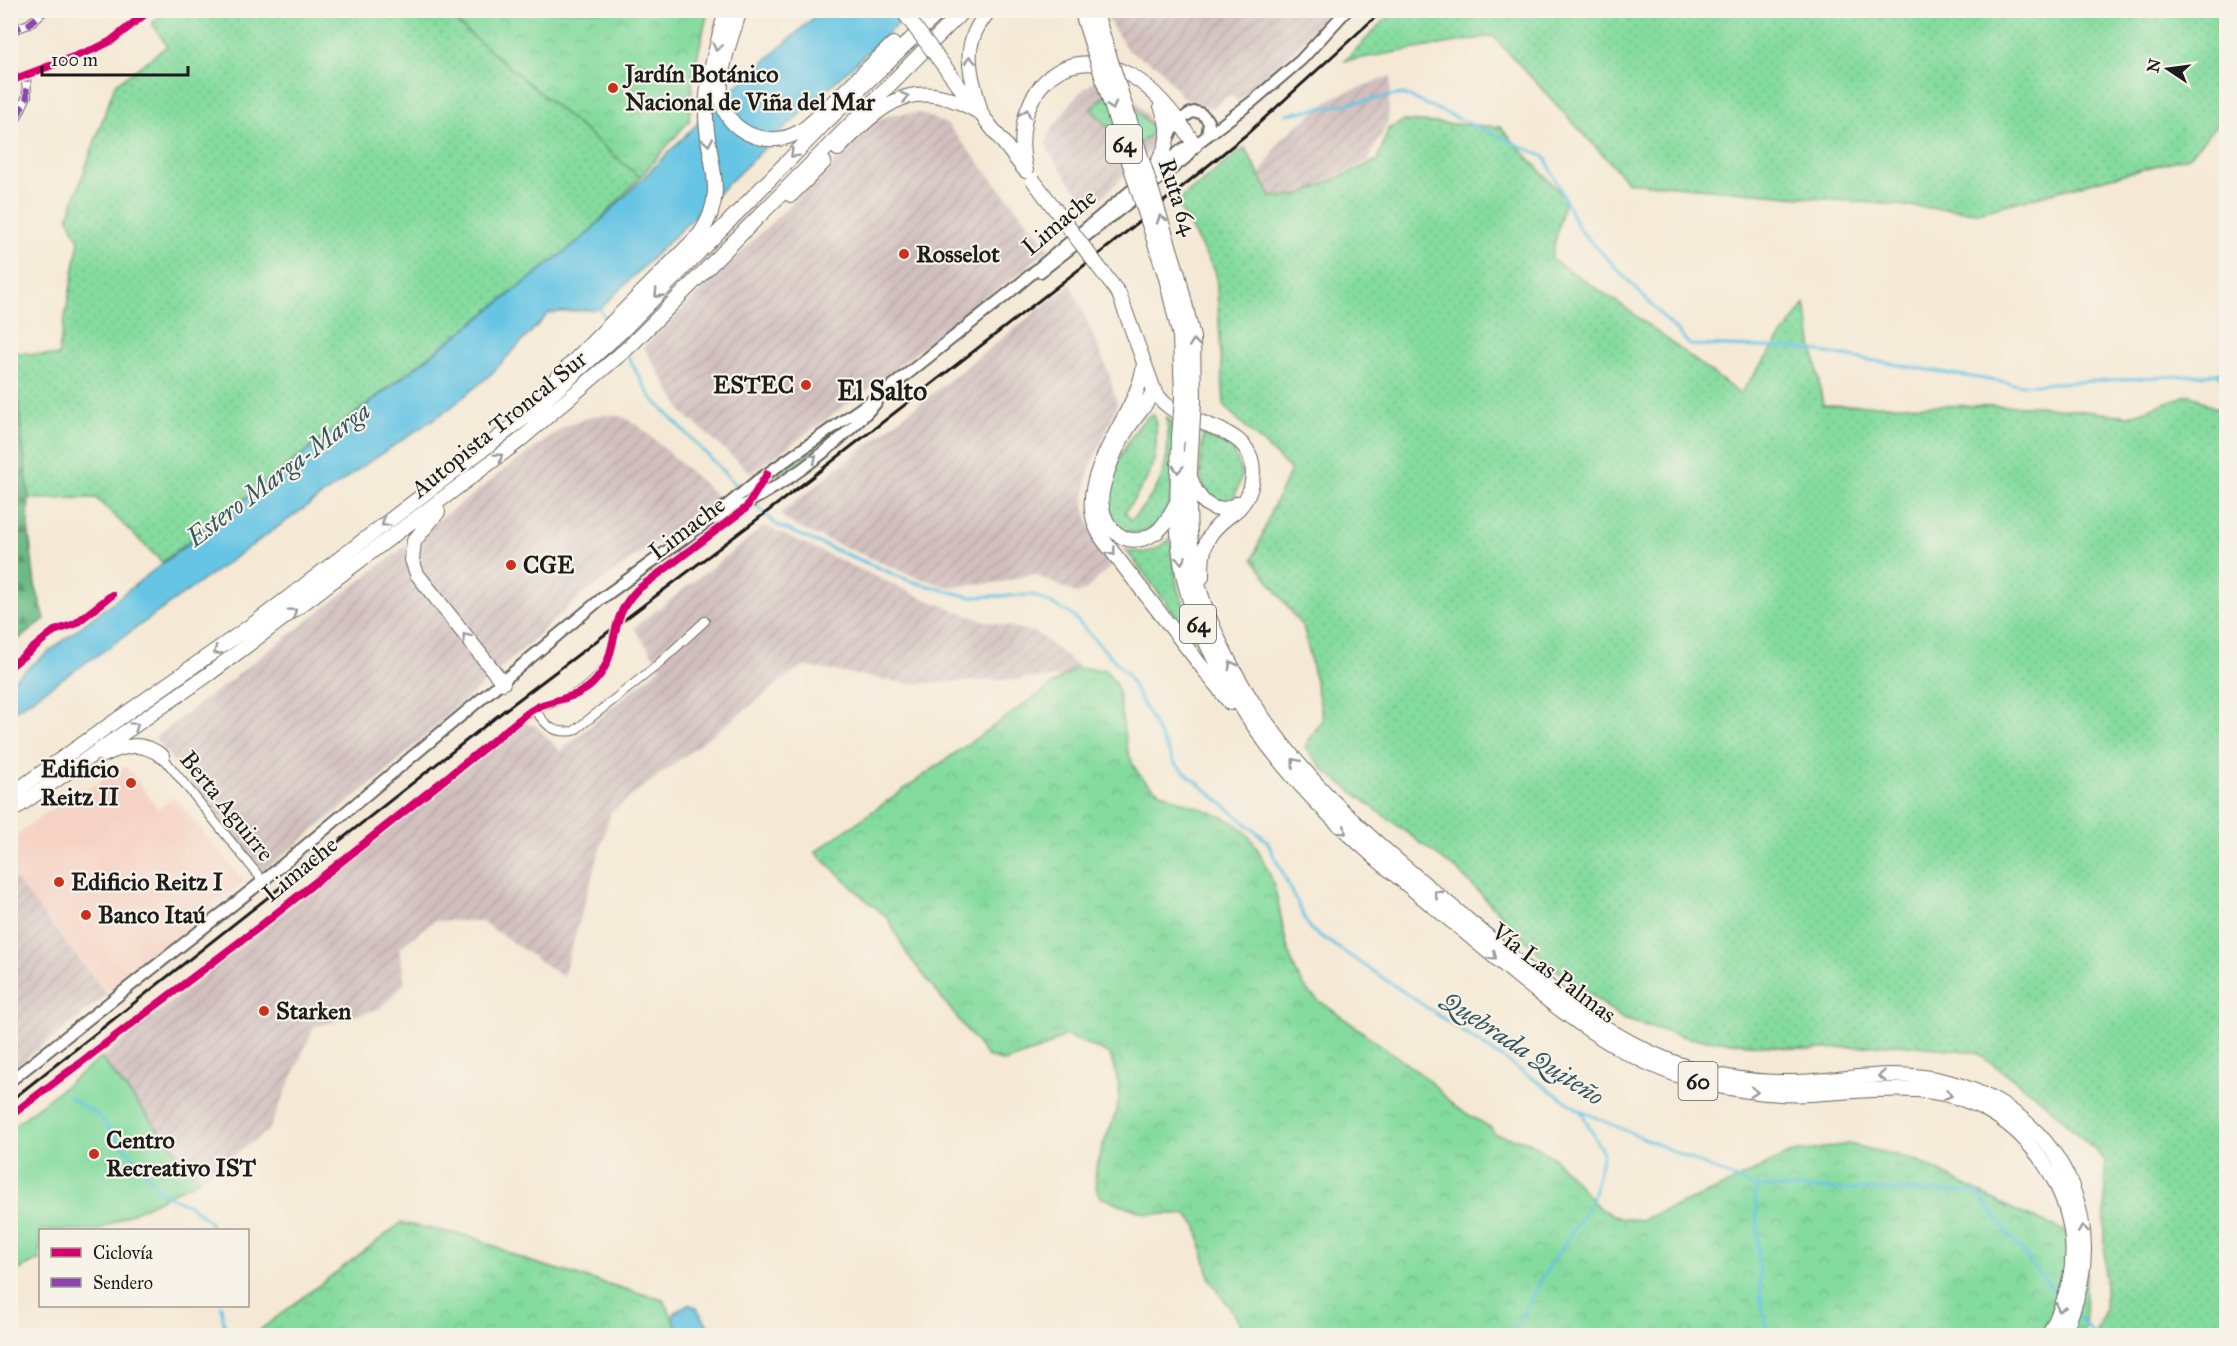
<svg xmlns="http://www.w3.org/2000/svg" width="2237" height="1346" font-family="'IM FELL Great Primer',serif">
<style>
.built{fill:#f6d2c4}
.industrial{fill:url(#industrial-furrows)}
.grass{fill:url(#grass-dots);stroke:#507c5d;stroke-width:1.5}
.forest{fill:url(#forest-firs);stroke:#446c50;stroke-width:1.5}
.park{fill:url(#park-crowns);stroke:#507c5d;stroke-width:1.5}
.garden{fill:#84db9e;stroke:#507c5d;stroke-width:1.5}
.water{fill:#66c5e4;stroke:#417080;stroke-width:1.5}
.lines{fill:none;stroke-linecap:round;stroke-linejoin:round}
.stream{stroke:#66c5e4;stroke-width:3}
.street-tunnel{stroke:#d4cab9;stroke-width:8;stroke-dasharray:8 4;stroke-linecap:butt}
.street-casing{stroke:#68645d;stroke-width:10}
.secondary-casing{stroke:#68645d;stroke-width:14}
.highway-casing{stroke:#68645d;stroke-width:16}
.street{stroke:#fff;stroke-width:8}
.secondary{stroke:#fff;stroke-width:10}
.highway{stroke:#fff;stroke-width:14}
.rail{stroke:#1c1c1c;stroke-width:3}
.highway-bridge-casing{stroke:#68645d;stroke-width:16;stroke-linecap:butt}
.highway-bridge{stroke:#fff;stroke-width:14}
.quiet{stroke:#8e44ad;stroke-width:6;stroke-dasharray:12 6;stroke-linecap:butt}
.cycleway-casing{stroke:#f7f3e8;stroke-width:11}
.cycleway{stroke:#d6006c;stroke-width:8}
.oneway{stroke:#999}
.poi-dot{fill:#c8321e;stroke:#f7f3e8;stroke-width:2}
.labels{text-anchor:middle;stroke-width:4.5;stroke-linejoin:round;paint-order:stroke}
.shield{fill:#f7f3e8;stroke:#5e5c59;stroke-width:1.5}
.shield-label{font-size:22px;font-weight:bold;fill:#1c1c1c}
.poi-label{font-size:24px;font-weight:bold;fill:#1c1c1c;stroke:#f7f3e8;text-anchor:start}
.street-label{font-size:24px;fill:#1c1c1c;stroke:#f7f3e8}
.water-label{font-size:26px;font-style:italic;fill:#365762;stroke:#f7f3e8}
.quarter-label{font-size:27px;font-weight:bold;fill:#1c1c1c;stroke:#f7f3e8}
</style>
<defs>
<pattern id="industrial-furrows" width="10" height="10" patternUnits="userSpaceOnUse" patternTransform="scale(1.5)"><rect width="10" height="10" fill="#d1bfbe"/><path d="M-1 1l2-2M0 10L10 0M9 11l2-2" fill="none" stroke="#b3a4a3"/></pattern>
<pattern id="grass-dots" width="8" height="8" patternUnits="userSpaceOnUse" patternTransform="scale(1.5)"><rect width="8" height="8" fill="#84db9e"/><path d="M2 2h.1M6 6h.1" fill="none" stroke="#71bb88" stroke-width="1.8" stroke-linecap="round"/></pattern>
<pattern id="forest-firs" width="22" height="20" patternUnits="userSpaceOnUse" patternTransform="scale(1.5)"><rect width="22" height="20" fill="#6bbb85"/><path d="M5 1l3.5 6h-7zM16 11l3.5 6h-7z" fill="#57976c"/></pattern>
<pattern id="park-crowns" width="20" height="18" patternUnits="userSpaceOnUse" patternTransform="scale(1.5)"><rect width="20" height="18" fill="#84db9e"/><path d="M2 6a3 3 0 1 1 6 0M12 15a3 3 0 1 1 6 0" fill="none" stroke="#71bb88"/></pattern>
</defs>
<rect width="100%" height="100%" fill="#f7f3e8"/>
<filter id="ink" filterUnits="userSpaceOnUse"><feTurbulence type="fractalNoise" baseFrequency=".0167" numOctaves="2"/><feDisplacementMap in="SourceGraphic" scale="12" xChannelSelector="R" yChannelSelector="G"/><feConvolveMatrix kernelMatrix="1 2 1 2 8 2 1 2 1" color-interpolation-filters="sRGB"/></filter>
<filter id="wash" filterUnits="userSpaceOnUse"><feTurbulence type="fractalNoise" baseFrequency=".008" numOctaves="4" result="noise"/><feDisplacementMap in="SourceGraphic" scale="24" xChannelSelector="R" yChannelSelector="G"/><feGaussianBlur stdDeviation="1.35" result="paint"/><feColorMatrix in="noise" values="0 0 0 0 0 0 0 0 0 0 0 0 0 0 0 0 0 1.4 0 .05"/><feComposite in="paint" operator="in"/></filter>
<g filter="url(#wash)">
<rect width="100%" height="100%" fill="#f5e9d5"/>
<!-- built -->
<path class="built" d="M 126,766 L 158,809 L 174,797 L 244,881 L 107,995 L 11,874 L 11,840 L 41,816 Z"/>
<!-- industrial -->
<path class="industrial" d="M 1103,11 L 1333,11 L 1265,80 L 1238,101 L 1232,95 L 1225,97 L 1211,108 L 1184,99 L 1158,66 L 1127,50 Z
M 1391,76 L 1388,121 L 1368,161 L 1297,196 L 1271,197 L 1259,176 L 1281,139 L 1334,97 Z
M 1109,81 L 1127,90 L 1152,121 L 1156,132 L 1153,147 L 1090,209 L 1049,153 L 1046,144 L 1052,128 L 1078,94 L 1093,82 Z
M 920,113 L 948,125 L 1050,249 L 870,388 L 751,473 L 683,413 L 644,347 L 877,120 L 894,114 Z
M 1071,284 L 1109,373 L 1117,405 L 1088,473 L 1084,507 L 1091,529 L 1115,562 L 1087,589 L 1078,594 L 1033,574 L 1002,582 L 948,587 L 911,575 L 804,530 L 787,521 L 780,514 Z
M 612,415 L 626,418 L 639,426 L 718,497 L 581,596 L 382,775 L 262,872 L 155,738 L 511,465 L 566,426 L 594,416 Z
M 765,526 L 925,599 L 981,620 L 1035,632 L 1078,666 L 1069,677 L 911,684 L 802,666 L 611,812 L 563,977 L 481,921 L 434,921 L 399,948 L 405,983 L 379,1009 L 314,1027 L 269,1130 L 199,1180 L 101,1058 L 523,722 L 537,727 L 560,751 L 661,667 L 634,628 Z
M 11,874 L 107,995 L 11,1071 L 10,1071 Z"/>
<!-- grass -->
<path class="grass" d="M 169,11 L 443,11 L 640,177 L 585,236 L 162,562 L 96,498 L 29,499 L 11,352 L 58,356 L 79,241 L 68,217 L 115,85 L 167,46 L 152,23 Z
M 1393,11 L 2226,11 L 2226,113 L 2189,157 L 1978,212 L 1628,182 L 1493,36 L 1345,61 Z
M 1404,121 L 1500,127 L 1565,198 L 1551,259 L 1619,303 L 1740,394 L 1805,304 L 1823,405 L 2039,406 L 2129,416 L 2190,394 L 2226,414 L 2226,1335 L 2095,1335 L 2105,1310 L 2105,1160 L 2043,1101 L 1976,1052 L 1899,1044 L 1809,1050 L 1688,1038 L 1623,1019 L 1549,964 L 1458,871 L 1326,772 L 1305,747 L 1323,718 L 1304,629 L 1253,559 L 1272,509 L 1291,470 L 1224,406 L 1216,273 L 1176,202 L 1245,148 L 1271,197 L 1297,196 L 1378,160 L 1388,129 Z
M 858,412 C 840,434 790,478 763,487 Z
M 1152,414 L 1155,417 C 1160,463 1151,475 1125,512 L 1131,520 C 1164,486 1171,465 1167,417 L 1175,427 C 1174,466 1181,548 1118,530 C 1115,524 1108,516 1107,509 C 1103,484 1131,427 1152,414 Z
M 1203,434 L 1234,450 L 1242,475 L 1234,498 L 1223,502 L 1213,501 C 1194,483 1202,458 1203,434 Z
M 1170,539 L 1178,591 L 1211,661 L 1126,550 C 1146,555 1155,552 1170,539 Z"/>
<!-- forest -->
<path class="forest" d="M 13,355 L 29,499 L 28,524 L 35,585 L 45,619 L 11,645 L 10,357 Z"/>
<!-- park -->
<path class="park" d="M 443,11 L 708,11 L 693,75 L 689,121 L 640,177 Z
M 1076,668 L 1106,670 C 1110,676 1116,682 1117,689 C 1124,715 1122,750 1138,773 C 1160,803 1208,805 1238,825 C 1248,832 1259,851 1264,862 C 1287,904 1277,954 1310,994 L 1429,1080 L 1455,1107 L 1490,1127 L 1495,1134 L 1529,1142 L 1554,1158 L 1600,1209 L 1620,1218 L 1641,1220 L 1716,1190 L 1788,1154 L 1848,1144 L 1916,1160 L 2014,1210 L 2068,1232 L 2086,1266 L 2085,1329 L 2081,1336 L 1263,1335 L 1243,1327 L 1210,1280 L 1197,1227 L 1186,1214 L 1147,1214 L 1100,1197 C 1082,1164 1121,1125 1119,1090 C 1119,1079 1113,1066 1110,1054 L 1065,1035 L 1044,1048 L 1004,1062 L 987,1056 L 907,954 L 887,917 L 866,900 L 815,852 Z
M 401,1223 L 474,1237 L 528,1261 L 663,1300 L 683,1336 L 252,1336 Z"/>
<!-- garden -->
<path class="garden" d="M 1115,87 L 1155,130 L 1131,152 L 1091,109 Z
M 101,1058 L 199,1180 L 98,1230 L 40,1230 L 40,1259 L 11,1274 L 11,1128 Z"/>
<!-- water -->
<path class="water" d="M 821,11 L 912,11 L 784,129 L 600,309 L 549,313 L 490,375 L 449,409 L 369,462 L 105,650 L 11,713 L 11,681 L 585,236 L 718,103 Z
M 688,1304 L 696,1307 L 714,1335 L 683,1335 L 673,1321 L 675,1312 Z"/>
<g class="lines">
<!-- stream -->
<path class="stream" d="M 1287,114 L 1403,94 L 1545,157 L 1579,229 L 1690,345 L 1796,348 L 2020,385 L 2217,374 L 2226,368
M 598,306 L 607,321
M 627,355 L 650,396 L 742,491
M 2217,374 L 2226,382
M 753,502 L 776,525 L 910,581 L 970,597 L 1034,595 L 1071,614 L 1127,674 L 1175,764 L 1267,841 L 1310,929 L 1581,1111 L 1755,1187 L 1977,1192 L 2033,1266 L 2060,1297
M 69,1097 L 98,1115 L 162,1193 L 189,1205 L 210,1222 L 211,1230
M 1755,1188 L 1761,1300 L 1768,1336
M 221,1306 L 226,1336
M 2077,1315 L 2095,1336
M 1512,1336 L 1542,1278 L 1592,1202 L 1603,1153 L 1581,1111"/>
</g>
</g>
<g filter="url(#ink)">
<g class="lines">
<!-- street-tunnel -->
<path class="street-tunnel" d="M 610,656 L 621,610 L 647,582"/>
<!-- street casing -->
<g class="street-casing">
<path id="street" d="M 10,31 L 29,24 L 45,10
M 10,81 L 97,48 L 111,41 L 150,10
M 10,132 L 27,96 L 26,76
M 647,582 L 746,508 L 761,481
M 10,667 L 54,631 L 75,624 L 112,595
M 534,709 C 546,725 552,734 574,731 L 655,667 L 705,621
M 162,756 L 263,881
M 10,1116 L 258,928 L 519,720 C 557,692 588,705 610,656"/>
</g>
<!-- secondary casing -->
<g class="secondary-casing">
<path id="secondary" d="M 1167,140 C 1175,126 1195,96 1209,123 L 1207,136
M 1156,170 L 1184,148 L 1195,145 L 1253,101 L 1301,60 L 1347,10
M 1040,272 L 1187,157 L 1195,145
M 714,519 C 773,494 833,451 876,403
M 10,1081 L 263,881 L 601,599 L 708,521 L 758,480 L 891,387 L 1010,292 L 1141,182"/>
</g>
<!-- highway casing -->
<g class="highway-casing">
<path id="highway" d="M 740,10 C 728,51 697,115 754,136 C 769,141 785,140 799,132 C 810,126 820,114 830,105 C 851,85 872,64 893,44
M 959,86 L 1024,169
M 980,109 C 970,70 959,44 990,10
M 838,149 C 886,100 914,74 982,114
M 1026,171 C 1008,101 1058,36 1130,75 C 1157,90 1179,120 1195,145
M 1147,178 C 1166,152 1174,137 1161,106
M 791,195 L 824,162
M 1178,274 L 1193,337 L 1194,401
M 1166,278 L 1180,337 L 1182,398
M 1119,294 L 1154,390 C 1171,421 1213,420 1239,441 C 1259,458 1256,490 1239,508 C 1228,518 1216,524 1209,537 C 1202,550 1202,563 1202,577
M 1144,363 C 1139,419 1062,483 1104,541 L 1230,703
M 551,384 L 700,234 C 731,189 704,157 706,110 C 707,76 718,43 726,10
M 1154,390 C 1147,404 1137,415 1128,428 C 1117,445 1106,471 1102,492 C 1097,523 1124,554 1155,533 C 1165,527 1170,514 1176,504
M 1179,437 C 1178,482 1174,528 1183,574 C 1190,609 1205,643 1222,674 C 1286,793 1372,855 1473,939 C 1543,997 1614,1061 1704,1083 C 1739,1091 1775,1096 1811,1094 C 1873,1091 1931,1079 1988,1111 C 2045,1143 2085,1216 2069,1282 C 2065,1301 2057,1319 2048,1336
M 1191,452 C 1189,490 1187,528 1194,566 C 1201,603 1217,639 1235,672 C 1295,781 1381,847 1474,925 C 1536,976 1597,1033 1673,1062 C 1711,1076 1753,1083 1793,1082 C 1826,1082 1859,1075 1893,1075 C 1968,1075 2041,1113 2071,1184 C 2092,1235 2086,1287 2062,1336
M 1191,479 C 1198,501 1215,519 1238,503
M 438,512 L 414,541 L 412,560 L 417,574 L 503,683
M 104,755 C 125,745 142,741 162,756
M 10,795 L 256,622 L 532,412 L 622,331 L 823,125 L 941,10
M 10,812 L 209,674 L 519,441 L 630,346 L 964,10"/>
</g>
<!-- street -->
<use href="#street" class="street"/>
<!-- secondary -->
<use href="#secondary" class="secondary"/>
<!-- highway -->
<use href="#highway" class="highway"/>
<!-- rail -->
<path class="rail" d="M 10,1101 L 505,710 L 776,505 L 1109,246 L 1247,134 L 1383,10"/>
<!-- highway-bridge casing -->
<g class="highway-bridge-casing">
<path id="highway-bridge" d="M 902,10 L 959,86
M 1081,10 L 1166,278
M 1095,10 L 1178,274
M 1033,180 L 1119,294
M 1179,437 L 1182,398
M 1191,452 L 1194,401"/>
</g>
<!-- highway-bridge -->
<use href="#highway-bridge" class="highway-bridge"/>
<!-- quiet -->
<path class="quiet" d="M 10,31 L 29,24 L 45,10
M 10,132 L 27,96 L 26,76"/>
<!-- cycleway casing -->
<g class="cycleway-casing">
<path id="cycleway" d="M 10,81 L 97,48 L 111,41 L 150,10
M 10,667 L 54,631 L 75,624 L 112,595
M 10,1116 L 258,928 L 519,720 C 526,714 533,708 542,705 C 561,698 582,697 596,680 C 621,651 606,621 637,590 L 746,508 L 767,474"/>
</g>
<!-- cycleway -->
<use href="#cycleway" class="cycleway"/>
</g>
<!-- one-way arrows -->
<defs><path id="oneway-chevron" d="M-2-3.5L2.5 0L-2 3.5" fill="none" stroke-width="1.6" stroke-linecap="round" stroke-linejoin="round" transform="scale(1.5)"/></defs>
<g class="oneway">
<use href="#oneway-chevron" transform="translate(717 47) rotate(104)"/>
<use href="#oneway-chevron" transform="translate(970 60) rotate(-93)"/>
<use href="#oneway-chevron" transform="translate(905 97) rotate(-14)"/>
<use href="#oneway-chevron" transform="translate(1112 106) rotate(72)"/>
<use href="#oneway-chevron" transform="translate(1026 113) rotate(-72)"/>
<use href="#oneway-chevron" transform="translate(708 142) rotate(81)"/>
<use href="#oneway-chevron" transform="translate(794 154) rotate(135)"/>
<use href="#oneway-chevron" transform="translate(1161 219) rotate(-108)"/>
<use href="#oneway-chevron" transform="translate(658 294) rotate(134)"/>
<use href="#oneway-chevron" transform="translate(1194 343) rotate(-96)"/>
<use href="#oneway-chevron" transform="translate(499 457) rotate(-37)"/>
<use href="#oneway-chevron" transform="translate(813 458) rotate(-38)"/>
<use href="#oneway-chevron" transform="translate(1178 469) rotate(92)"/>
<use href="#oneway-chevron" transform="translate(385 523) rotate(143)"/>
<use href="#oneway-chevron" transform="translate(1112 552) rotate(52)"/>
<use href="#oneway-chevron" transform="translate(1181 560) rotate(81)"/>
<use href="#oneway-chevron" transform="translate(293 612) rotate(-37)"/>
<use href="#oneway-chevron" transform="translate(466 637) rotate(-128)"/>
<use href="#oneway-chevron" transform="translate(217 651) rotate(144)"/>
<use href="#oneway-chevron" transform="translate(1232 665) rotate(-118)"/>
<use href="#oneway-chevron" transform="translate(135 726) rotate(-35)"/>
<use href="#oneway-chevron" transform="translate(1295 762) rotate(-130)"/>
<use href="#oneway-chevron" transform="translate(1343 831) rotate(42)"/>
<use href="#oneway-chevron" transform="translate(1438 894) rotate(-139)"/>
<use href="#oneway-chevron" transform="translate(1493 956) rotate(40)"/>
<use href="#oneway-chevron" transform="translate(1882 1076) rotate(177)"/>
<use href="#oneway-chevron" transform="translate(1754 1092) rotate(5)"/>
<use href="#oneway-chevron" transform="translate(1948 1095) rotate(15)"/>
<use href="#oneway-chevron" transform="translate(2083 1229) rotate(-97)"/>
<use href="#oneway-chevron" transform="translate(2060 1308) rotate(112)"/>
</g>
</g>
<!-- markers -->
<g class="poi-dot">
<circle cx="613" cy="88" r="6"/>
<circle cx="904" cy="254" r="6"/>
<circle cx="806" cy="385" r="6"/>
<circle cx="511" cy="565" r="6"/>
<circle cx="131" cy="783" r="6"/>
<circle cx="59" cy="882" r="6"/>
<circle cx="86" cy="915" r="6"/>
<circle cx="264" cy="1011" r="6"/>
<circle cx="94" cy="1154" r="6"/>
</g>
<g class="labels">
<!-- shield labels -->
<g class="shield">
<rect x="1106" y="125" width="36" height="38" rx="4.5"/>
<rect x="1180" y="605" width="36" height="38" rx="4.5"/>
<rect x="1678.5" y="1062" width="39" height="38" rx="4.5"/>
</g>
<g class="shield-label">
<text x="1124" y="152">64</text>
<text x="1198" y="632">64</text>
<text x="1698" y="1089">60</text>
</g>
<!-- poi labels -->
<g class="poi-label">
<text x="625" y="82">Jardín Botánico<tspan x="625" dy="28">Nacional de Viña del Mar</tspan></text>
<text x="916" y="262">Rosselot</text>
<text x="794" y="393" text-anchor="end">ESTEC</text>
<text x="523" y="573">CGE</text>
<text x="119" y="777" text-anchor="end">Edificio<tspan x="119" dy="28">Reitz II</tspan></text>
<text x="71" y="890">Edificio Reitz I</text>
<text x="98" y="923">Banco Itaú</text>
<text x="276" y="1019">Starken</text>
<text x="106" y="1148">Centro<tspan x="106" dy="28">Recreativo IST</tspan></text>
</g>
<!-- street labels -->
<g class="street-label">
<text transform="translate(1178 197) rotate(72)" y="8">Ruta 64</text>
<text transform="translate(1059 222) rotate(-40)" y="8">Limache</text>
<text transform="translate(499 424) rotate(-39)" y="8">Autopista Troncal Sur</text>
<text transform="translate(687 528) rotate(-37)" y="8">Limache</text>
<text transform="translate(227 806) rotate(51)" y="8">Berta Aguirre</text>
<text transform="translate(300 869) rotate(-39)" y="8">Limache</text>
<text transform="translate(1554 973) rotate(37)" y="8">Vía Las Palmas</text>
</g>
<!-- water labels -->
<g class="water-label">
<text transform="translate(278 474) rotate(-37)" y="9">Estero Marga-Marga</text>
<text transform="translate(1523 1048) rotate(33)" y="9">Quebrada Quiteño</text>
</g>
<!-- quarter labels -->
<g class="quarter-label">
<text x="882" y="400">El Salto</text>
</g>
</g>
<!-- margin -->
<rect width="2237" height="1346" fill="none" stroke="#f7f3e8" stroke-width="36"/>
<!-- legend -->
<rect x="39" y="1229" width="210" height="78" fill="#f7f3e8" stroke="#9f9d96" stroke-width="1.5"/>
<rect x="51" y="1248" width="30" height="9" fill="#d6006c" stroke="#9f9d96" stroke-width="1.5"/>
<text x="93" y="1259" font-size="18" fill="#1c1c1c">Ciclovía</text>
<rect x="51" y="1278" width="30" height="9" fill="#8e44ad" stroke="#9f9d96" stroke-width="1.5"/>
<text x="93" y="1289" font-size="18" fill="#1c1c1c">Sendero</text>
<!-- north arrow -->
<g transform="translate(2168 69) rotate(283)" stroke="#f7f3e8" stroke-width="4.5" paint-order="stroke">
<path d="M0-4.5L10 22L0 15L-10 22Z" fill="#1c1c1c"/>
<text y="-9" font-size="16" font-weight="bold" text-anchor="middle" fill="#1c1c1c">N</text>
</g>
<!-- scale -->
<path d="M42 66v9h146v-9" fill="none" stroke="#1c1c1c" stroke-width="3"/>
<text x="51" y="66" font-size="18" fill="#1c1c1c" stroke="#f7f3e8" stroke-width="4.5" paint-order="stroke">100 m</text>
</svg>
